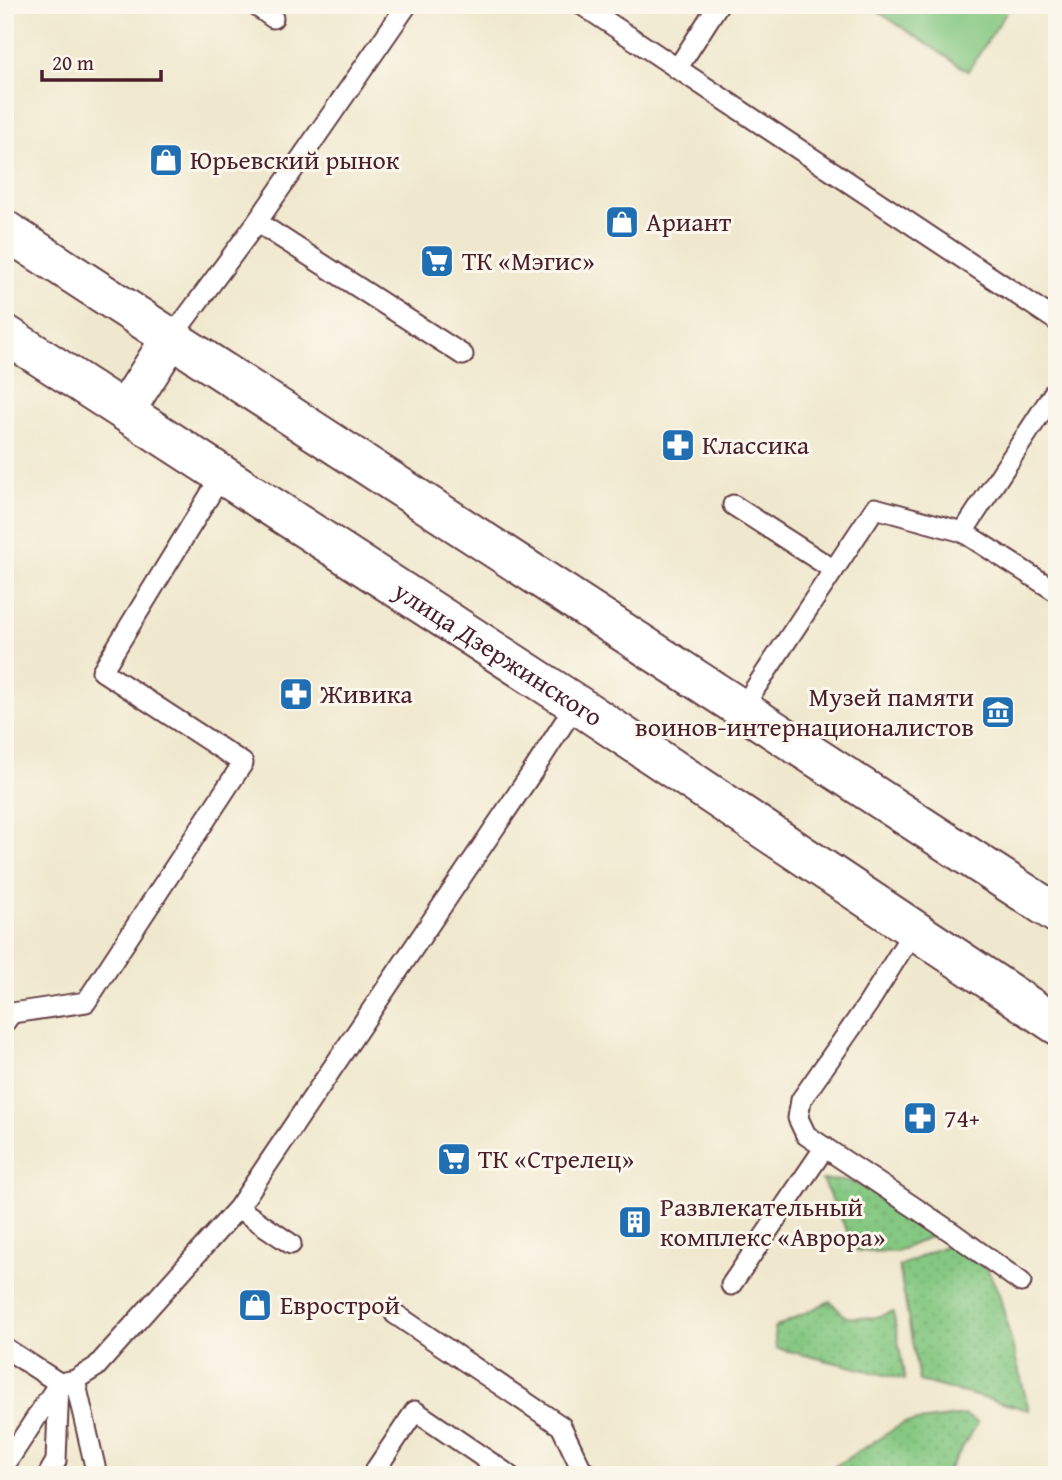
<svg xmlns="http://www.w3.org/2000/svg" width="1062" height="1480" font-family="'Gentium Book Plus',serif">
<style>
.grass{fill:url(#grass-dots);stroke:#687456;stroke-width:2}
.garden{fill:#85c882;stroke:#687456;stroke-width:2}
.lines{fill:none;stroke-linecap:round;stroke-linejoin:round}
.lane-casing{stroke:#633d43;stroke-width:23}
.secondary-casing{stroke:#633d43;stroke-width:42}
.lane{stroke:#fff;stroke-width:19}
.secondary{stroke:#fff;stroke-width:38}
.labels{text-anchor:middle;stroke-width:6;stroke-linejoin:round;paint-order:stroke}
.poi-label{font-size:26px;fill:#4a1f2b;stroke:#fbf7ec;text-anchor:start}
.street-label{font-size:26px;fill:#4a1f2b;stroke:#fbf7ec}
</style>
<defs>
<pattern id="grass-dots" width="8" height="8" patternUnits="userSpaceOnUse" patternTransform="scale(1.75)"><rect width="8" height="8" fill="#85c882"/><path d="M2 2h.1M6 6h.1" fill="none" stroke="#74ab70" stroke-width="1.8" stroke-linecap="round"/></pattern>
</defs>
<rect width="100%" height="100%" fill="#fbf7ec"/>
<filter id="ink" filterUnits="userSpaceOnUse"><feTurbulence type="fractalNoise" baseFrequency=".0143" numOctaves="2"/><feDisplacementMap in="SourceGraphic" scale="14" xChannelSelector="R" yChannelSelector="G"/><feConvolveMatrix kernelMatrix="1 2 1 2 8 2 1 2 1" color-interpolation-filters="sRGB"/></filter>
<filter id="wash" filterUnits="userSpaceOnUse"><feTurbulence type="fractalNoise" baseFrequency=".00686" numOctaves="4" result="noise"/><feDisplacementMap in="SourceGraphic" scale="28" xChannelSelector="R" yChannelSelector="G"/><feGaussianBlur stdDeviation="1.57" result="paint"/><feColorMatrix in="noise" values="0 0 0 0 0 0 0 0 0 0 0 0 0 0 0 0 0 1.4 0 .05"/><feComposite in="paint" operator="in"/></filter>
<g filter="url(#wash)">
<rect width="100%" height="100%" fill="#f0e8ce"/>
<!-- grass -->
<path class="grass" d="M 822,1180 L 849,1181 L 868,1189 L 936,1234 L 896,1252 L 857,1251 Z
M 949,1244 L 988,1270 L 999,1293 L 1029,1410 L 919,1381 L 899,1266 Z
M 830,1301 L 846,1317 L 872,1318 L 893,1312 L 905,1380 L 776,1348 L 774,1328 Z
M 965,1415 L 978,1423 L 945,1475 L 821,1475 L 904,1423 Z"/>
<!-- garden -->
<path class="garden" d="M 868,5 L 1011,5 L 968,71 Z"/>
</g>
<g filter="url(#ink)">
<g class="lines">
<!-- lane casing -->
<g class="lane-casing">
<path id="lane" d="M 255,5 L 273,18
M 582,5 L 1057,321
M 677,69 L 718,5
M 257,222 L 463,355
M 171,338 L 257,222 L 407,5
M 733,505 L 834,570
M 963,532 L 1057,592
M 742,708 L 875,508 L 963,532 L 1057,388
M 914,930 L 868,1004 L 801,1100 L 798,1118 L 806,1135 L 953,1233 L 1021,1282
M 5,1022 L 12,1013 L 86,1002 L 243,763 L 102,671 L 222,475
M 238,1208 L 291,1244
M 731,1285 L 825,1147
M 395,1314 L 561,1426 L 582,1470 L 590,1475
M 5,1348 L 59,1383 L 56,1461 L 48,1475
M 75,1380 L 97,1475
M 5,1465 L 59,1383 L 75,1380 L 96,1367 L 238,1208 L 535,768 L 576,704
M 372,1475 L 415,1411 L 509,1475"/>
</g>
<!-- secondary casing -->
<g class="secondary-casing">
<g id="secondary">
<path d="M 5,230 L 1057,914"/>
<path id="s1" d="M 5,334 L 576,704 L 1057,1025"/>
<path d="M 125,411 L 171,338"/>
</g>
</g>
<!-- lane -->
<use href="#lane" class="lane"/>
<!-- secondary -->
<use href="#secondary" class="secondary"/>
</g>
</g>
<!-- icons -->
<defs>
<g id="shop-square" transform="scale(1.75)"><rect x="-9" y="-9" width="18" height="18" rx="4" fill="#1f6fb2" stroke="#fbf7ec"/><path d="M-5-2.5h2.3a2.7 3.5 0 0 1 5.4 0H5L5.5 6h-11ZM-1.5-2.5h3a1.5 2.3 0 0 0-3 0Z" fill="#fff"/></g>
<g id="supermarket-square" transform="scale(1.75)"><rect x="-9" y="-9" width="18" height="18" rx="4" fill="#1f6fb2" stroke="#fbf7ec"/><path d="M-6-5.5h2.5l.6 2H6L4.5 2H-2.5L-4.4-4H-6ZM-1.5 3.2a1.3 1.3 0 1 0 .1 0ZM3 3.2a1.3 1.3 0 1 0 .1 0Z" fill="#fff"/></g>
<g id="pharmacy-square" transform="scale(1.75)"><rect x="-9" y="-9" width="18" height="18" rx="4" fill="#1f6fb2" stroke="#fbf7ec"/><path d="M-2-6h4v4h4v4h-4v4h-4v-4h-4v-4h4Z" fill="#fff"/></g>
<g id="museum-square" transform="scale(1.75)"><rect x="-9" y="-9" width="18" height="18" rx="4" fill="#1f6fb2" stroke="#fbf7ec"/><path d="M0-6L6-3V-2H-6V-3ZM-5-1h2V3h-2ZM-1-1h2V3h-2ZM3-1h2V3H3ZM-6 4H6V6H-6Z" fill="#fff"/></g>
<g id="building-square" transform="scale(1.75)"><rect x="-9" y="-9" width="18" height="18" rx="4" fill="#1f6fb2" stroke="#fbf7ec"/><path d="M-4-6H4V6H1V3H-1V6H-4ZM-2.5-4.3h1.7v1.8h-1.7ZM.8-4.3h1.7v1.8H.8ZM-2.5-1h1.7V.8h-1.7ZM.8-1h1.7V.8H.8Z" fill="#fff"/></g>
</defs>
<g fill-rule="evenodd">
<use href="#shop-square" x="166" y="160"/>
<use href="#shop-square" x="622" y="222"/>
<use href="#supermarket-square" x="437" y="261"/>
<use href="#pharmacy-square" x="678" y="445"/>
<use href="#pharmacy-square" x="296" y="694"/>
<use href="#museum-square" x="998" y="712"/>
<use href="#pharmacy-square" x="920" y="1118"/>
<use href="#supermarket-square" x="454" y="1159"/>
<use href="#building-square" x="635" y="1222"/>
<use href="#shop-square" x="255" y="1305"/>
</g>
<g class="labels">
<!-- poi labels -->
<g class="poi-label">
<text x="190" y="169">Юрьевский рынок</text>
<text x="646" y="231">Ариант</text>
<text x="462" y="270">ТК «Мэгис»</text>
<text x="702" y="454">Классика</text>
<text x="320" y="703">Живика</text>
<text x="974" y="706" text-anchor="end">Музей памяти<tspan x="974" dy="30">воинов-интернационалистов</tspan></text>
<text x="944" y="1127">74+</text>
<text x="478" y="1168">ТК «Стрелец»</text>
<text x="660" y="1216">Развлекательный<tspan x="660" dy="30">комплекс «Аврора»</tspan></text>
<text x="280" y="1314">Еврострой</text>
</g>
<!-- street labels -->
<g class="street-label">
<text dy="9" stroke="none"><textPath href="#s1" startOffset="588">улица Дзержинского</textPath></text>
</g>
</g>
<!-- margin -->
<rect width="1062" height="1480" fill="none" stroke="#fbf7ec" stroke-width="28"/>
<!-- scale -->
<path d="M42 70v10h119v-10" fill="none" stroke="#4a1f2b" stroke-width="3.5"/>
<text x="52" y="70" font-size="21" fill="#4a1f2b" stroke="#fbf7ec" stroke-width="5" paint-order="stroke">20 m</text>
</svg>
